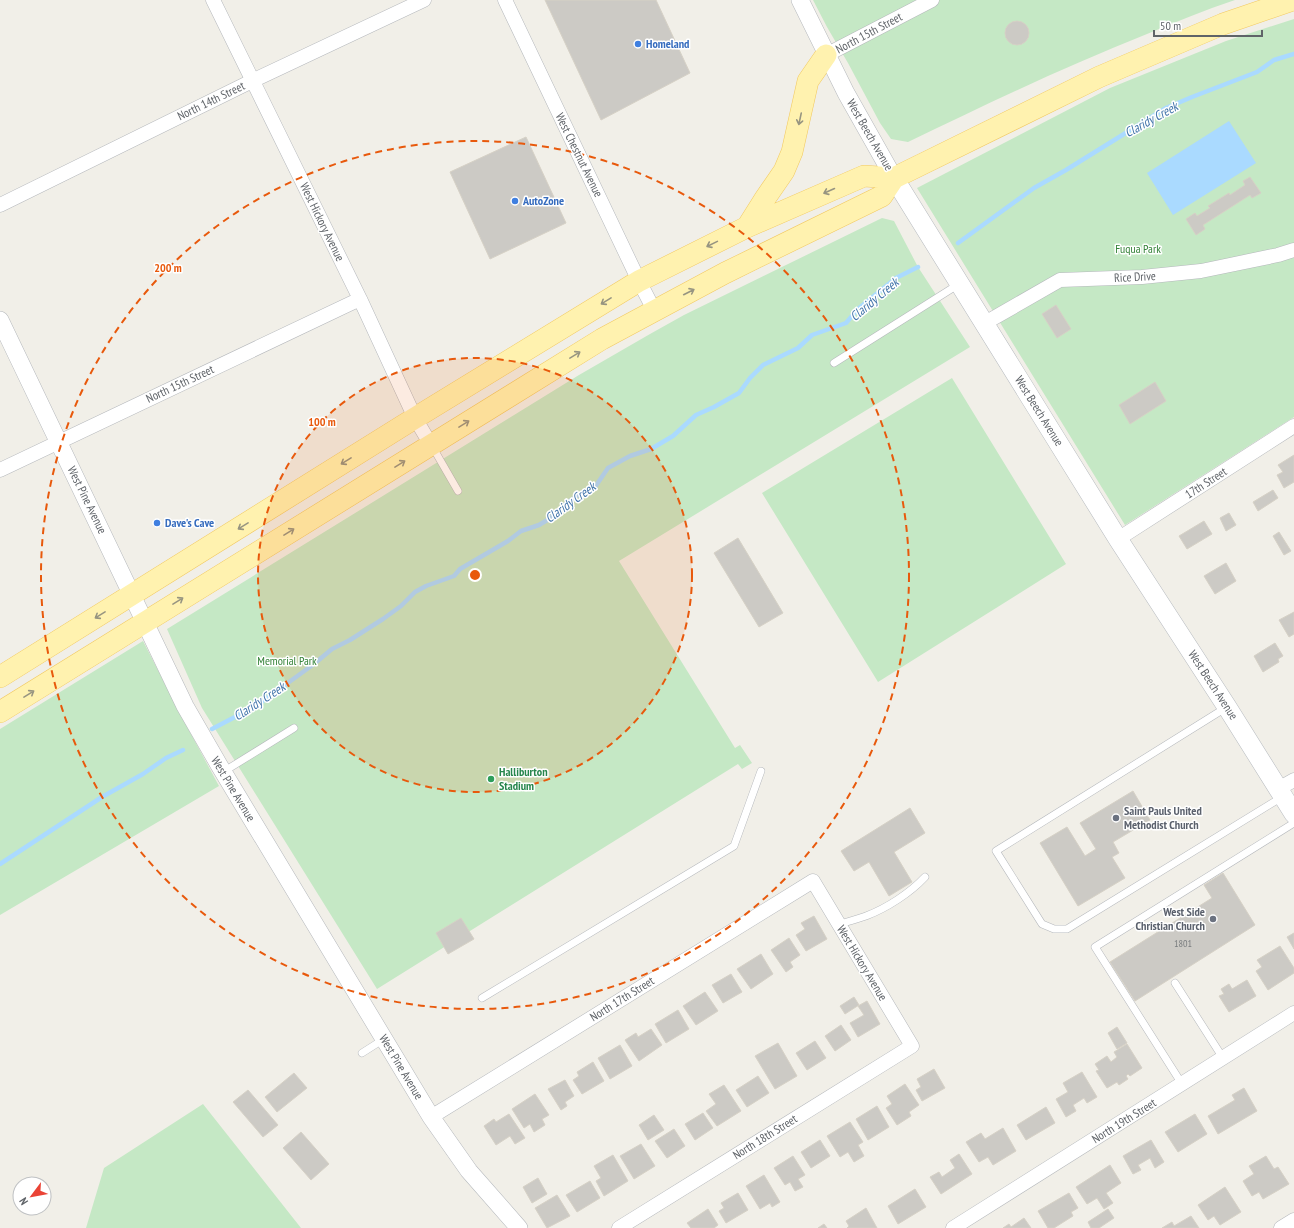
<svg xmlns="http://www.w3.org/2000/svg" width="1294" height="1228" font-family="'PT Sans Narrow',sans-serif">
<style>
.green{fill:#c5e8c5}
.water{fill:#aadaff}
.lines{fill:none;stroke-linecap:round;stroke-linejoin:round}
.stream{stroke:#aadaff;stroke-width:4.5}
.building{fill:#cccac5;stroke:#d6d1c6}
.service-casing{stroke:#b5b8bc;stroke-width:8}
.minor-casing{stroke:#b5b8bc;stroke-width:15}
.tertiary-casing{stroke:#b5b8bc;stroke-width:18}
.secondary-casing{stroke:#b6babf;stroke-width:20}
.primary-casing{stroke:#f2c960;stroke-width:22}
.service{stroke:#fff;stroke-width:7}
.minor{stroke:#fff;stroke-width:14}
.tertiary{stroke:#fff;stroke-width:17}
.secondary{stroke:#fff;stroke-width:19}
.primary{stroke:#fff2af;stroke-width:21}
.oneway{stroke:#979581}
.ring{fill:none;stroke:#e8590c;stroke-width:2;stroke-dasharray:7 5}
.shop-dot{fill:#3f7fe0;stroke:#fff;stroke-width:1.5}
.leisure-dot{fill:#2e9e5b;stroke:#fff;stroke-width:1.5}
.worship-dot{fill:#6b7280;stroke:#fff;stroke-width:1.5}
.labels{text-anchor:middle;stroke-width:3;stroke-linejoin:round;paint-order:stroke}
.number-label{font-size:10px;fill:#7a7d7f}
.street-label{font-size:12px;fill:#5f6368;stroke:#fff}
.shop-label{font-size:12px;font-weight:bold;fill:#366cbe;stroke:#fff;text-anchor:start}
.park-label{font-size:12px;fill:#348238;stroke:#fff}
.leisure-label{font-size:12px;font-weight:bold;fill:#27864d;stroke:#fff;text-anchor:start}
.worship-label{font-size:12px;font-weight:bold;fill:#5b616d;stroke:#fff;text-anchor:start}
.water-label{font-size:13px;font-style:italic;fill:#4174aa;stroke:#fff}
.centre{fill:#e8590c;stroke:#fff;stroke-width:2}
.ring-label{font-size:12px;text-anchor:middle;font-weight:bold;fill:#e8590c;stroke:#fff;stroke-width:3;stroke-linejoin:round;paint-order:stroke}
</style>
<rect width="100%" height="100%" fill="#f1efe8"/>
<!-- green -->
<path class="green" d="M 813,0 L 1235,0 C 1205,10 1176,22 1147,34 C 1066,66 987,104 908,142 L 891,139 L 880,123 L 848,63 L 827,27 Z
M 1294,19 L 1294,417 L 1125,525 L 917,188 L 1110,88 L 1226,41 Z
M 882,218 L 894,221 L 918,267 L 970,347 L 619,561 L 735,748 L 740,745 L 752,763 L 742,769 L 738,764 L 377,989 L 202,708 L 167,629 L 579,375 L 650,334 L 684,315 Z
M 952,378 L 1066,564 L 878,682 L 762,493 Z
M 143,641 L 184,721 L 219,786 L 0,915 L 0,729 Z
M 203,1104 L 301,1228 L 86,1228 L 104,1168 Z"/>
<!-- water -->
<path class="water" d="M 1229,121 L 1256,163 L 1173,215 L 1147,173 Z"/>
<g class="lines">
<!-- stream -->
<path class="stream" d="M 958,243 L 1034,188 L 1066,170 L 1166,108 L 1192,97 L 1257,72 L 1274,60 L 1294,54
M 212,729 L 256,706 L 314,664 L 332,649 L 350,640 L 383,619 L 401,606 L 415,592 L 426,586 L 454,576 L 460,569 L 508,541 L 521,531 L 539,525 L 549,519 L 568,502 L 583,492 L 595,487 L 608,468 L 630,456 L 651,449 L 673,436 L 696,415 L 714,407 L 739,393 L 750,378 L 763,365 L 798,348 L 812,335 L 846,323 L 858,309 L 896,278 L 918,267
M 0,864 L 102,797 L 143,774 L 166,758 L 183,750"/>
</g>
<!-- building -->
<path class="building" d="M 545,0 L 656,0 L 690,73 L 601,120 Z
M1005 33a12 12 0 1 1 24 0a12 12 0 1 1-24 0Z
M 526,137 L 566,223 L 490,259 L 450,172 Z
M 1250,177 L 1261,193 L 1252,198 L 1250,195 L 1203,225 L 1205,229 L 1196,235 L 1186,219 L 1195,213 L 1197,216 L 1210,208 L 1208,206 L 1229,193 L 1230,195 L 1245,185 L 1243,181 Z
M 1056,305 L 1071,329 L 1057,338 L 1042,314 Z
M 1155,382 L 1166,401 L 1130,424 L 1119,405 Z
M 1294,455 L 1294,482 L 1284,488 L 1277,475 L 1283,472 L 1278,465 Z
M 1273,490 L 1278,498 L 1258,511 L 1253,502 Z
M 1229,513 L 1236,525 L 1226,531 L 1220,518 Z
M 1204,521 L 1212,534 L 1187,549 L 1179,536 Z
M 1279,532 L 1291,551 L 1284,555 L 1273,536 Z
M 738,538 L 783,613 L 759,627 L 714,553 Z
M 1226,563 L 1236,581 L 1215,594 L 1204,576 Z
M 1294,612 L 1294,634 L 1289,637 L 1279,620 Z
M 1275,643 L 1283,656 L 1278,659 L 1279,662 L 1263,672 L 1254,656 Z
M 1133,791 L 1150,820 L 1113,842 L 1119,853 L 1112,857 L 1125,878 L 1078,906 L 1040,843 L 1067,827 L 1085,856 L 1096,849 L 1080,823 Z
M 910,808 L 925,833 L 894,852 L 912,882 L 889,896 L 869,862 L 854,871 L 841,851 Z
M 1223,873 L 1255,925 L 1135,1001 L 1110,962 L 1212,898 L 1204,885 Z
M 814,916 L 827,939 L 806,951 L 796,935 L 805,929 L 801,923 Z
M 461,918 L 474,939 L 448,954 L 436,933 Z
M 1294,933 L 1294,949 L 1287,937 Z
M 789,938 L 800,955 L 790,962 L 793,967 L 786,972 L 771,950 Z
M 1280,946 L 1294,968 L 1294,973 L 1268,990 L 1256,971 L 1262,967 L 1257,960 Z
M 761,954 L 773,974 L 751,989 L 737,969 Z
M 731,974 L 742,992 L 723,1003 L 712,985 Z
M 1247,980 L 1256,996 L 1229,1012 L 1219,996 L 1224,994 L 1221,989 L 1229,984 L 1232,989 Z
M 705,992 L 718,1011 L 696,1025 L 683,1006 Z
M 854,997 L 859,1005 L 845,1014 L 840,1006 Z
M 867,1001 L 880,1024 L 858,1037 L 850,1023 L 864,1015 L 858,1006 Z
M 678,1010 L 689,1029 L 666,1043 L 655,1024 Z
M 841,1025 L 851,1040 L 835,1051 L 825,1036 Z
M 1117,1027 L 1127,1043 L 1117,1049 L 1108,1033 Z
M 651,1029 L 662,1045 L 639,1061 L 625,1040 L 636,1033 L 638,1037 Z
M 815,1041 L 826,1058 L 807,1070 L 796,1053 Z
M 778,1043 L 797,1076 L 775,1089 L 755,1056 Z
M 1127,1044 L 1142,1068 L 1130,1076 L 1128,1074 L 1126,1076 L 1128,1079 L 1119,1085 L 1117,1082 L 1107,1088 L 1096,1071 L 1099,1070 L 1095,1064 L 1107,1056 L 1111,1062 L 1117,1057 L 1114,1052 Z
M 620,1045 L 632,1066 L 610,1079 L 598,1058 Z
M 593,1062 L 604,1081 L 582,1094 L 573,1080 L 579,1076 L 577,1072 Z
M 934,1069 L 945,1088 L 922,1101 L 916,1090 L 921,1087 L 917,1079 Z
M 1082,1072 L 1097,1097 L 1087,1103 L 1084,1098 L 1073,1105 L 1076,1111 L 1066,1117 L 1056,1099 L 1068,1092 L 1063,1083 Z
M 294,1073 L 307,1088 L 277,1112 L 265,1097 Z
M 758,1076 L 769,1093 L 747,1107 L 736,1090 Z
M 565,1080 L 574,1096 L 565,1102 L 567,1106 L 561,1110 L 548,1089 Z
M 905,1084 L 919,1105 L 909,1112 L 911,1116 L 897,1125 L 886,1108 L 892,1104 L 887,1096 Z
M 724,1085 L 741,1111 L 717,1126 L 706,1111 L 716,1104 L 709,1094 Z
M 1244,1088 L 1257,1111 L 1218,1134 L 1208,1116 L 1235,1100 L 1232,1095 Z
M 248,1090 L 278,1125 L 263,1137 L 233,1102 Z
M 535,1094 L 549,1115 L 542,1119 L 545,1125 L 534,1132 L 530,1124 L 524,1128 L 512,1109 Z
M 877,1106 L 889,1127 L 868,1140 L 856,1119 Z
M 1046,1107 L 1055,1123 L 1026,1140 L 1017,1125 Z
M 703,1113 L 713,1128 L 695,1140 L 685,1124 Z
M 509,1114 L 525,1138 L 515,1144 L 510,1136 L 496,1145 L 484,1126 L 494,1119 L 496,1122 Z
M 1195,1114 L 1207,1134 L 1178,1152 L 1165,1132 Z
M 654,1115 L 664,1130 L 648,1140 L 639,1125 Z
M 850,1122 L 863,1142 L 858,1145 L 864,1156 L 854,1162 L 848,1152 L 840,1157 L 827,1136 Z
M 1003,1128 L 1016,1151 L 993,1165 L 988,1157 L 979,1162 L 966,1142 L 981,1133 L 985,1139 Z
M 674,1129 L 685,1146 L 667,1158 L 655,1141 Z
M 301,1132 L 329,1164 L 311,1180 L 283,1148 Z
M 820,1140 L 830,1156 L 811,1168 L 801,1152 Z
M 1151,1140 L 1164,1162 L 1155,1168 L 1150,1158 L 1138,1165 L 1141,1170 L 1133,1174 L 1123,1156 Z
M 641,1144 L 655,1166 L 634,1179 L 620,1156 Z
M 959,1154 L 972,1174 L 941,1194 L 930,1177 L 939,1172 L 942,1177 L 955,1168 L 950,1160 Z
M 613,1155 L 628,1181 L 604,1196 L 596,1181 L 601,1178 L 594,1166 Z
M 793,1156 L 805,1175 L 798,1179 L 803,1187 L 795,1191 L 790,1182 L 785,1185 L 774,1168 Z
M 1266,1156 L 1274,1169 L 1278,1167 L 1289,1184 L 1263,1199 L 1259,1192 L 1252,1196 L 1243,1181 L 1254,1174 L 1249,1166 Z
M 1110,1165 L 1121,1183 L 1106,1193 L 1113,1203 L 1104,1209 L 1097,1198 L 1087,1204 L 1076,1187 Z
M 764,1175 L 780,1202 L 772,1207 L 770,1203 L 760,1209 L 746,1186 Z
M 538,1178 L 547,1194 L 532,1203 L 523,1187 Z
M 590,1181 L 600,1198 L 577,1212 L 566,1195 Z
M 1225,1187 L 1241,1212 L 1220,1225 L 1214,1216 L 1208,1220 L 1198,1205 Z
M 915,1189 L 926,1207 L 898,1224 L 888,1206 Z
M 738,1193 L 748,1210 L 726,1223 L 719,1211 L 724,1208 L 721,1203 Z
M 1069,1193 L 1078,1208 L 1071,1212 L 1073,1216 L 1054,1228 L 1048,1228 L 1038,1211 Z
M 557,1195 L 570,1216 L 547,1228 L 535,1208 Z
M 866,1208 L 877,1228 L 847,1228 L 849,1226 L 846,1221 Z
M 708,1209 L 718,1225 L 714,1228 L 691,1228 L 687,1223 Z
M 1108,1209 L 1114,1218 L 1099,1228 L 1091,1228 L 1088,1222 Z
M 1191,1216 L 1199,1228 L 1162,1228 L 1172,1222 L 1174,1226 Z
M 1024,1218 L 1031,1228 L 1003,1228 L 1009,1224 L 1011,1227 Z
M 824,1224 L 827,1228 L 818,1228 Z"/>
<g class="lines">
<!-- service casing -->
<g class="service-casing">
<path id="service" d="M 834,363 L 959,284
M 432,446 L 458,491
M 1227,707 L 996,851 L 1042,924 L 1054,929 L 1067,929 L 1282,797
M 223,772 L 294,728
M 839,924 C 848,922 857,919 866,916 C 887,908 910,893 925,877
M 1175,983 L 1223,1058
M 482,998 L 734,846 L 761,771
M 362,1053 L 384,1039
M 1182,1084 L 1095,947 L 1294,823"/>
</g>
<!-- minor casing -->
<g class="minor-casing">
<path id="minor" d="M 213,0 L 360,299 L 415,418 L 431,445
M 505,0 L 639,281 L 654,310
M 826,55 L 932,0
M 0,205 L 252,81 L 424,0
M 985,323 L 1060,280 L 1142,277 L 1201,271 L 1278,255 L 1294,250
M 0,470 L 360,299
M 1118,539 L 1294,426
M 1278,789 L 1294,780
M 431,1117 L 813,881 L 912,1046 L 619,1228
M 953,1228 L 1294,1013
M 1281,1228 L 1294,1220"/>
</g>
<!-- tertiary casing -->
<g class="tertiary-casing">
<path id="tertiary" d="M 800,0 L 846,93 L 894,178
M 0,320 L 185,706 L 219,765 L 431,1117 L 469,1171 L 519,1228"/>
</g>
<!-- secondary casing -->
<g class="secondary-casing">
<path id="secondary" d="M 894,178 L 1118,539 L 1227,707 L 1294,814"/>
</g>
<!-- primary casing -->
<g class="primary-casing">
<path id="primary" d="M 747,227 L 764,200 L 784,171 L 792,152 L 808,81 L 826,55
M 0,677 L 415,418 L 639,281 L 747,227 L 864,176 L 894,178
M 0,712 L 602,339 L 725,273 L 882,196 L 894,178 L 1099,77 L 1223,24 L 1293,0"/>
</g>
<!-- service -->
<use href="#service" class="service"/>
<!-- minor -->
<use href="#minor" class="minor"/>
<!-- tertiary -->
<use href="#tertiary" class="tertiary"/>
<!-- secondary -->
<use href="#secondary" class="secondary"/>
<!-- primary -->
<use href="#primary" class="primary"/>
</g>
<!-- one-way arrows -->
<defs><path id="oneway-shaft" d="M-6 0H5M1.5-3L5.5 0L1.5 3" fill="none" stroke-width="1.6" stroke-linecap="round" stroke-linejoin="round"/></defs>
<g class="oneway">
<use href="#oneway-shaft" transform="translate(800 119) rotate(102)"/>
<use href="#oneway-shaft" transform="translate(829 191) rotate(156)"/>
<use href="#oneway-shaft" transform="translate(712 244) rotate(154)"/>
<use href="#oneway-shaft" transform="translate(689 292) rotate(-27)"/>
<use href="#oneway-shaft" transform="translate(606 301) rotate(148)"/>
<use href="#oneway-shaft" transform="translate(575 355) rotate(-31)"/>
<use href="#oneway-shaft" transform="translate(464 424) rotate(-32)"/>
<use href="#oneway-shaft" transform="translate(346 461) rotate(148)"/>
<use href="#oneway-shaft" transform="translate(400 464) rotate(-32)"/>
<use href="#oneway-shaft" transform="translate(243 526) rotate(148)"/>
<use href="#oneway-shaft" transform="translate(289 532) rotate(-32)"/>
<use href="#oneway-shaft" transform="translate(178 601) rotate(-32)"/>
<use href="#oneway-shaft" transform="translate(100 615) rotate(148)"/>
<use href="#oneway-shaft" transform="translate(29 694) rotate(-32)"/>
</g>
<!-- distance rings -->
<circle cx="475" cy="575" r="217" fill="#e8590c" fill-opacity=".12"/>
<g class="ring">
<circle cx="475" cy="575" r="217"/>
<circle cx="475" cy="575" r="434"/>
</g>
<!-- markers -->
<g class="shop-dot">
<circle cx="638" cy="44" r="4"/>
<circle cx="515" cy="201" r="4"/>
<circle cx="157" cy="523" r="4"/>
</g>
<circle class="leisure-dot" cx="491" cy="779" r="4"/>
<g class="worship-dot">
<circle cx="1116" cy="818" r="4"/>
<circle cx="1213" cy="919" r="4"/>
</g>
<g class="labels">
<!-- number labels -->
<g class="number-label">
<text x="1183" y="947">1801</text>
</g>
<!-- street labels -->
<g class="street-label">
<text transform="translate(869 33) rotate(-28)" y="4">North 15th Street</text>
<text transform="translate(211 101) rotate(-26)" y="4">North 14th Street</text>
<text transform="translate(870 135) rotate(60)" y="4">West Beech Avenue</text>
<text transform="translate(579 155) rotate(64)" y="4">West Chestnut Avenue</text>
<text transform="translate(322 222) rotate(64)" y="4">West Hickory Avenue</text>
<text transform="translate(1135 277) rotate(-3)" y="4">Rice Drive</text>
<text transform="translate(180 384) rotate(-25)" y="4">North 15th Street</text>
<text transform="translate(1039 411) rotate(58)" y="4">West Beech Avenue</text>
<text transform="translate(1206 483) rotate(-33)" y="4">17th Street</text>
<text transform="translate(87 500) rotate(64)" y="4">West Pine Avenue</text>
<text transform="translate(1213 685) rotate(57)" y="4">West Beech Avenue</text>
<text transform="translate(233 789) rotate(59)" y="4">West Pine Avenue</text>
<text transform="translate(862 963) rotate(59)" y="4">West Hickory Avenue</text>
<text transform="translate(622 999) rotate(-32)" y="4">North 17th Street</text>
<text transform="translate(401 1067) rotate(59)" y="4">West Pine Avenue</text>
<text transform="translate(1124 1121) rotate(-32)" y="4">North 19th Street</text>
<text transform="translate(765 1137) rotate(-32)" y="4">North 18th Street</text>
</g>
<!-- shop labels -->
<g class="shop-label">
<text x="646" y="48">Homeland</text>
<text x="523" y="205">AutoZone</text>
<text x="165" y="527">Dave's Cave</text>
</g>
<!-- park labels -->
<g class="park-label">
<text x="1138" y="253">Fuqua Park</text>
<text x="287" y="665">Memorial Park</text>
</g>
<!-- leisure labels -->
<g class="leisure-label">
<text x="499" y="776">Halliburton<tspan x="499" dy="14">Stadium</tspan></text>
</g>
<!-- worship labels -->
<g class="worship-label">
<text x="1124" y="815">Saint Pauls United<tspan x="1124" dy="14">Methodist Church</tspan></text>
<text x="1205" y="916" text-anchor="end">West Side<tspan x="1205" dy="14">Christian Church</tspan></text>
</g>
<!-- water labels -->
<g class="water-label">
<text transform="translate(1151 119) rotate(-29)" y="5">Claridy Creek</text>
<text transform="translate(874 299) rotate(-40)" y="5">Claridy Creek</text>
<text transform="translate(570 502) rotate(-36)" y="5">Claridy Creek</text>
<text transform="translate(259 701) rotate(-33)" y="5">Claridy Creek</text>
</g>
</g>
<circle cx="475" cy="575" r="6" class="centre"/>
<g class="ring-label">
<text x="168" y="272">200 m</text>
<text x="322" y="426">100 m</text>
</g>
<!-- north arrow -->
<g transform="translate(32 1196) rotate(238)"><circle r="19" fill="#ffffff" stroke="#bfc1c3"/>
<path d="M0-3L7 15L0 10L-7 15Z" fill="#ea4335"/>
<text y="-6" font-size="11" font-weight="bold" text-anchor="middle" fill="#5f6368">N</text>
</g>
<!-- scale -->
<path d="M1154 30v6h108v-6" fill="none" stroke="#5f6368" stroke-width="2"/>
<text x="1160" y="30" font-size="12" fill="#5f6368" stroke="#ffffff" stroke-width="3" paint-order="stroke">50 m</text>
</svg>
